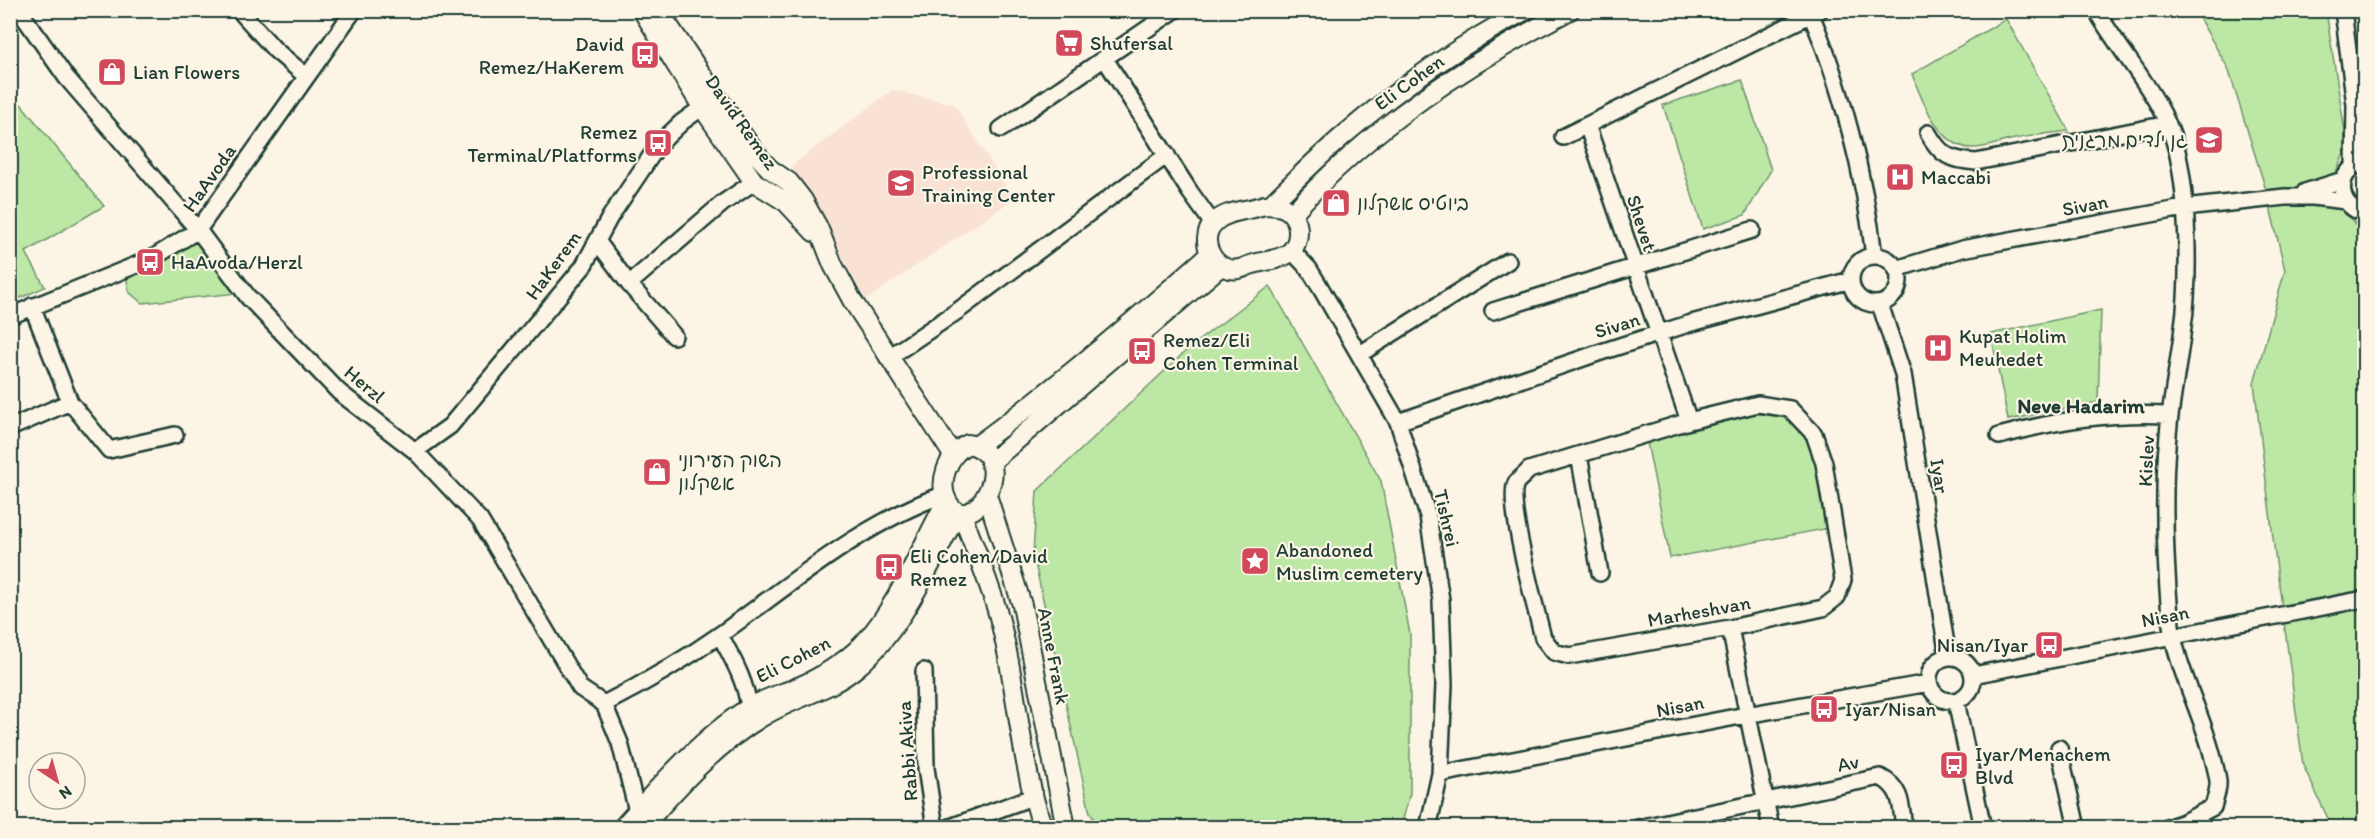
<svg xmlns="http://www.w3.org/2000/svg" width="2375" height="838" font-family="Itim,'Playpen Sans Hebrew',sans-serif">
<style>
.built{fill:#f9e2d4}
.green{fill:#bce7a5;stroke:#6e926c;stroke-width:1.5}
.lines{fill:none;stroke-linecap:round;stroke-linejoin:round}
.minor-casing{stroke:#1f3d34;stroke-width:20}
.tertiary-casing{stroke:#1f3d34;stroke-width:22}
.minor{stroke:#fcf5e5;stroke-width:15}
.tertiary{stroke:#fcf5e5;stroke-width:18}
.labels{text-anchor:middle;stroke-width:4.5;stroke-linejoin:round;paint-order:stroke}
.poi-label{font-size:20px;fill:#1f3d34;stroke:#fcf5e5;text-anchor:start}
.street-label{font-size:20px;fill:#1f3d34;stroke:#fcf5e5}
.neighbourhood-label{font-size:21px;font-weight:bold;fill:#1f3d34;stroke:#fcf5e5}
</style>
<rect width="100%" height="100%" fill="#fcf5e5"/>
<filter id="ink" filterUnits="userSpaceOnUse"><feTurbulence type="fractalNoise" baseFrequency=".0167" numOctaves="2"/><feDisplacementMap in="SourceGraphic" scale="12" xChannelSelector="R" yChannelSelector="G"/><feConvolveMatrix kernelMatrix="1 2 1 2 8 2 1 2 1" color-interpolation-filters="sRGB"/></filter>
<g filter="url(#ink)">
<!-- built -->
<path class="built" d="M 892,90 L 954,104 L 1014,199 L 866,300 L 791,166 Z"/>
<!-- green -->
<path class="green" d="M 2195,11 L 2326,11 L 2345,132 L 2345,152 L 2335,174 L 2342,208 L 2356,225 L 2364,246 L 2364,827 L 2332,827 L 2303,765 L 2275,554 L 2254,383 L 2285,270 L 2266,190 L 2228,68 Z
M 2006,19 L 2069,131 C 2049,133 2029,136 2010,140 C 1998,143 1985,148 1973,148 C 1940,149 1921,99 1912,74 Z
M 1742,80 L 1771,170 L 1745,215 L 1703,229 L 1663,105 Z
M 21,104 L 104,206 L 26,252 L 45,287 L 11,302 L 11,109 Z
M 199,239 L 238,293 L 142,303 L 129,292 L 126,275 L 170,255 Z
M 1270,286 L 1381,481 L 1410,634 L 1410,793 L 1401,827 L 1099,827 L 1090,813 L 1033,554 L 1037,491 L 1190,347 Z
M 2101,310 L 2098,402 L 2008,420 L 1991,334 Z
M 1775,411 L 1797,420 L 1817,442 L 1835,527 L 1670,558 L 1647,442 L 1757,413 Z"/>
<g class="lines">
<!-- minor casing -->
<g class="minor-casing">
<path id="minor" d="M 19,10 L 66,77 L 198,230 L 248,297 L 339,392 L 415,451 L 480,520 L 580,688 L 604,704 L 620,743 L 637,811
M 239,10 L 275,50 L 306,76
M 1809,10 C 1841,83 1865,178 1874,256
M 2096,10 C 2123,57 2164,98 2177,151 C 2188,198 2190,279 2183,327 C 2179,363 2171,399 2168,435 C 2162,495 2165,556 2170,616 C 2174,663 2200,708 2212,754 C 2214,763 2217,772 2218,781 C 2219,789 2215,799 2213,807 L 2184,822 L 2167,828
M 2343,10 L 2355,105 L 2354,167
M 1105,59 L 1190,192 L 1213,224
M 1587,125 L 1689,421
M 1001,129 L 1175,10
M 1928,133 C 1941,156 1950,160 1976,162 L 2168,124
M 1563,137 L 1820,10
M 2363,163 C 2335,170 2336,207 2364,213
M 2305,192 L 2343,180
M 597,241 L 629,284 L 723,203 L 754,182
M 1291,250 L 1309,269 L 1320,287 L 1398,422 L 1428,516 L 1441,600 L 1444,685 L 1440,774 L 1428,828
M1851 280a24 24 0 1 1 48 0a24 24 0 1 1-48 0Z
M 1896,269 L 1962,249 L 2184,208 L 2285,197 L 2313,197 L 2346,201
M 629,284 L 674,336
M 1880,304 L 1903,374 L 1948,657
M 32,306 L 70,402 L 109,450 L 175,435
M 1493,311 L 1752,230
M 10,316 L 151,259 L 198,230 L 354,10
M 1360,354 L 1508,261
M 888,358 L 959,310 L 1167,155
M 1758,404 L 1790,409 L 1814,434 L 1824,463 L 1843,580 L 1837,597 L 1823,608 L 1730,628 L 1569,656 L 1554,652 L 1543,638 C 1537,612 1506,503 1516,483 C 1519,479 1526,474 1529,470 L 1689,421 Z
M 1398,422 L 1598,353 L 1688,324 L 1851,280
M 10,428 L 70,402
M 1999,436 C 2058,420 2109,412 2170,415
M 415,451 L 450,426 L 583,267 L 610,217 L 659,144 L 682,122 L 711,101
M 1579,455 L 1600,573
M 1730,628 L 1771,828
M 720,635 C 732,658 746,681 749,708
M1929 679a22 22 0 1 1 44 0a22 22 0 1 1-44 0Z
M 924,671 L 926,768 L 935,828
M 1973,675 L 2364,599
M 1956,701 L 1983,828
M 604,704 C 645,683 684,660 721,634 C 794,582 861,524 945,494
M 2059,748 L 2077,828
M 1440,774 L 1746,715 L 1929,683
M 948,828 L 1032,797
M 1638,828 L 1880,777 C 1902,788 1901,805 1904,828"/>
</g>
<!-- tertiary casing -->
<g class="tertiary-casing">
<path id="tertiary" d="M 642,10 L 702,107 L 754,182 L 786,202 L 814,232
M 658,10 L 755,153 L 770,169 L 789,182 L 803,200 L 818,227 L 833,265 L 852,300 L 953,455
M 1264,205 C 1272,205 1279,205 1286,209 C 1301,218 1302,242 1289,253 C 1277,262 1259,260 1245,267 C 1218,280 1193,240 1216,221 C 1228,210 1249,211 1264,205 Z
M 1270,205 C 1294,182 1318,157 1344,135 C 1399,88 1461,44 1526,10
M 1292,214 C 1370,127 1467,64 1570,10
M 968,444 C 1023,455 972,541 949,504 C 936,484 948,454 968,444 Z
M 976,446 C 1057,387 1134,321 1210,254
M 990,463 L 1221,266
M 987,495 L 1022,605 L 1066,828
M 961,513 C 975,548 989,581 999,617 C 1018,686 1019,760 1043,828
M 622,828 C 659,787 701,738 747,709 C 763,699 781,694 798,687 C 820,678 845,662 862,645 C 896,610 923,543 947,500
M 642,828 C 678,786 719,741 767,714 C 796,697 830,690 856,668 C 903,629 929,565 958,512"/>
</g>
<!-- minor -->
<use href="#minor" class="minor"/>
<!-- tertiary -->
<use href="#tertiary" class="tertiary"/>
</g>
</g>
<!-- icons -->
<defs>
<g id="supermarket-square" transform="scale(1.5)"><rect x="-9" y="-9" width="18" height="18" rx="4" fill="#d1495b" stroke="#fcf5e5"/><path d="M-6-5.5h2.5l.6 2H6L4.5 2H-2.5L-4.4-4H-6ZM-1.5 3.2a1.3 1.3 0 1 0 .1 0ZM3 3.2a1.3 1.3 0 1 0 .1 0Z" fill="#fff"/></g>
<g id="bus-square" transform="scale(1.5)"><rect x="-9" y="-9" width="18" height="18" rx="4" fill="#d1495b" stroke="#fcf5e5"/><path d="M-5-6H5V4H4V6H2V4H-2V6H-4V4H-5ZM-3.5-4V0h7V-4ZM-3.5 1.2v1.5H-2V1.2ZM2 1.2v1.5H3.5V1.2Z" fill="#fff"/></g>
<g id="shop-square" transform="scale(1.5)"><rect x="-9" y="-9" width="18" height="18" rx="4" fill="#d1495b" stroke="#fcf5e5"/><path d="M-5-2.5h2.3a2.7 3.5 0 0 1 5.4 0H5L5.5 6h-11ZM-1.5-2.5h3a1.5 2.3 0 0 0-3 0Z" fill="#fff"/></g>
<g id="school-square" transform="scale(1.5)"><rect x="-9" y="-9" width="18" height="18" rx="4" fill="#d1495b" stroke="#fcf5e5"/><path d="M0-5L7-2L0 1L-7-2ZM-4 1L0 2.5L4 1V4Q0 6-4 4Z" fill="#fff"/></g>
<g id="hospital-square" transform="scale(1.5)"><rect x="-9" y="-9" width="18" height="18" rx="4" fill="#d1495b" stroke="#fcf5e5"/><path d="M-5-5h3v3.5h4V-5h3V5h-3V1.5h-4V5h-3Z" fill="#fff"/></g>
<g id="university-square" transform="scale(1.5)"><rect x="-9" y="-9" width="18" height="18" rx="4" fill="#d1495b" stroke="#fcf5e5"/><path d="M0-5L7-2L0 1L-7-2ZM-4 1L0 2.5L4 1V4Q0 6-4 4Z" fill="#fff"/></g>
<g id="sight-square" transform="scale(1.5)"><rect x="-9" y="-9" width="18" height="18" rx="4" fill="#d1495b" stroke="#fcf5e5"/><path d="M0-6L1.8-2.2L6-1.7L2.9 1.2L3.7 5.4L0 3.3L-3.7 5.4L-2.9 1.2L-6-1.7L-1.8-2.2Z" fill="#fff"/></g>
</defs>
<g fill-rule="evenodd">
<use href="#supermarket-square" x="1069" y="43"/>
<use href="#bus-square" x="645" y="55"/>
<use href="#shop-square" x="112" y="72"/>
<use href="#school-square" x="2209" y="140"/>
<use href="#bus-square" x="658" y="143"/>
<use href="#hospital-square" x="1900" y="177"/>
<use href="#university-square" x="901" y="183"/>
<use href="#shop-square" x="1336" y="203"/>
<use href="#bus-square" x="150" y="262"/>
<use href="#hospital-square" x="1938" y="348"/>
<use href="#bus-square" x="1142" y="351"/>
<use href="#shop-square" x="657" y="472"/>
<use href="#sight-square" x="1255" y="561"/>
<use href="#bus-square" x="889" y="567"/>
<use href="#bus-square" x="2049" y="645"/>
<use href="#bus-square" x="1824" y="709"/>
<use href="#bus-square" x="1954" y="765"/>
</g>
<g class="labels">
<!-- poi labels -->
<g class="poi-label">
<text x="1090" y="50">Shufersal</text>
<text x="624" y="51" text-anchor="end">David<tspan x="624" dy="23">Remez/HaKerem</tspan></text>
<text x="133" y="79">Lian Flowers</text>
<text x="637" y="139" text-anchor="end">Remez<tspan x="637" dy="23">Terminal/Platforms</tspan></text>
<text x="2188" y="147" text-anchor="end">גן ילדים מרגנית</text>
<text x="922" y="179">Professional<tspan x="922" dy="23">Training Center</tspan></text>
<text x="1921" y="184">Maccabi</text>
<text x="1357" y="210">ביוטיס אשקלון</text>
<text x="171" y="269">HaAvoda/Herzl</text>
<text x="1959" y="343">Kupat Holim<tspan x="1959" dy="23">Meuhedet</tspan></text>
<text x="1163" y="347">Remez/Eli<tspan x="1163" dy="23">Cohen Terminal</tspan></text>
<text x="678" y="467">השוק העירוני<tspan x="678" dy="23">אשקלון</tspan></text>
<text x="1276" y="557">Abandoned<tspan x="1276" dy="23">Muslim cemetery</tspan></text>
<text x="910" y="563">Eli Cohen/David<tspan x="910" dy="23">Remez</tspan></text>
<text x="2028" y="652" text-anchor="end">Nisan/Iyar</text>
<text x="1845" y="716">Iyar/Nisan</text>
<text x="1975" y="761">Iyar/Menachem<tspan x="1975" dy="23">Blvd</tspan></text>
</g>
<!-- street labels -->
<g class="street-label">
<text transform="translate(1409 82) rotate(-36)" y="7">Eli Cohen</text>
<text transform="translate(742 122) rotate(55)" y="7">David Remez</text>
<text transform="translate(209 178) rotate(-55)" y="7">HaAvoda</text>
<text transform="translate(2085 205) rotate(-11)" y="7">Sivan</text>
<text transform="translate(1642 223) rotate(72)" y="7">Shevet</text>
<text transform="translate(553 265) rotate(-54)" y="7">HaKerem</text>
<text transform="translate(1617 325) rotate(-17)" y="7">Sivan</text>
<text transform="translate(365 384) rotate(40)" y="7">Herzl</text>
<text transform="translate(2146 461) rotate(-87)" y="7">Kislev</text>
<text transform="translate(1940 476) rotate(81)" y="7">Iyar</text>
<text transform="translate(1447 518) rotate(77)" y="7">Tishrei</text>
<text transform="translate(1699 611) rotate(-10)" y="7">Marheshvan</text>
<text transform="translate(2165 616) rotate(-11)" y="7">Nisan</text>
<text transform="translate(1054 656) rotate(79)" y="7">Anne Frank</text>
<text transform="translate(793 659) rotate(-27)" y="7">Eli Cohen</text>
<text transform="translate(1680 706) rotate(-11)" y="7">Nisan</text>
<text transform="translate(907 751) rotate(-94)" y="7">Rabbi Akiva</text>
<text transform="translate(1848 763) rotate(-12)" y="7">Av</text>
</g>
<!-- neighbourhood labels -->
<g class="neighbourhood-label">
<text x="2081" y="413">Neve Hadarim</text>
</g>
</g>
<!-- margin -->
<rect width="2375" height="838" fill="none" stroke="#fcf5e5" stroke-width="36"/>
<rect x="18" y="18" width="2339" height="802" fill="none" stroke="#1f3d34" stroke-width="2" filter="url(#ink)"/>
<!-- north arrow -->
<g transform="translate(57 781) rotate(144)"><circle r="28" fill="#fcf5e5" stroke="#a4ab9e" stroke-width="1.5"/>
<path d="M0-4.5L10 22L0 15L-10 22Z" fill="#d1495b"/>
<text y="-9" font-size="16" font-weight="bold" text-anchor="middle" fill="#1f3d34">N</text>
</g>
</svg>
